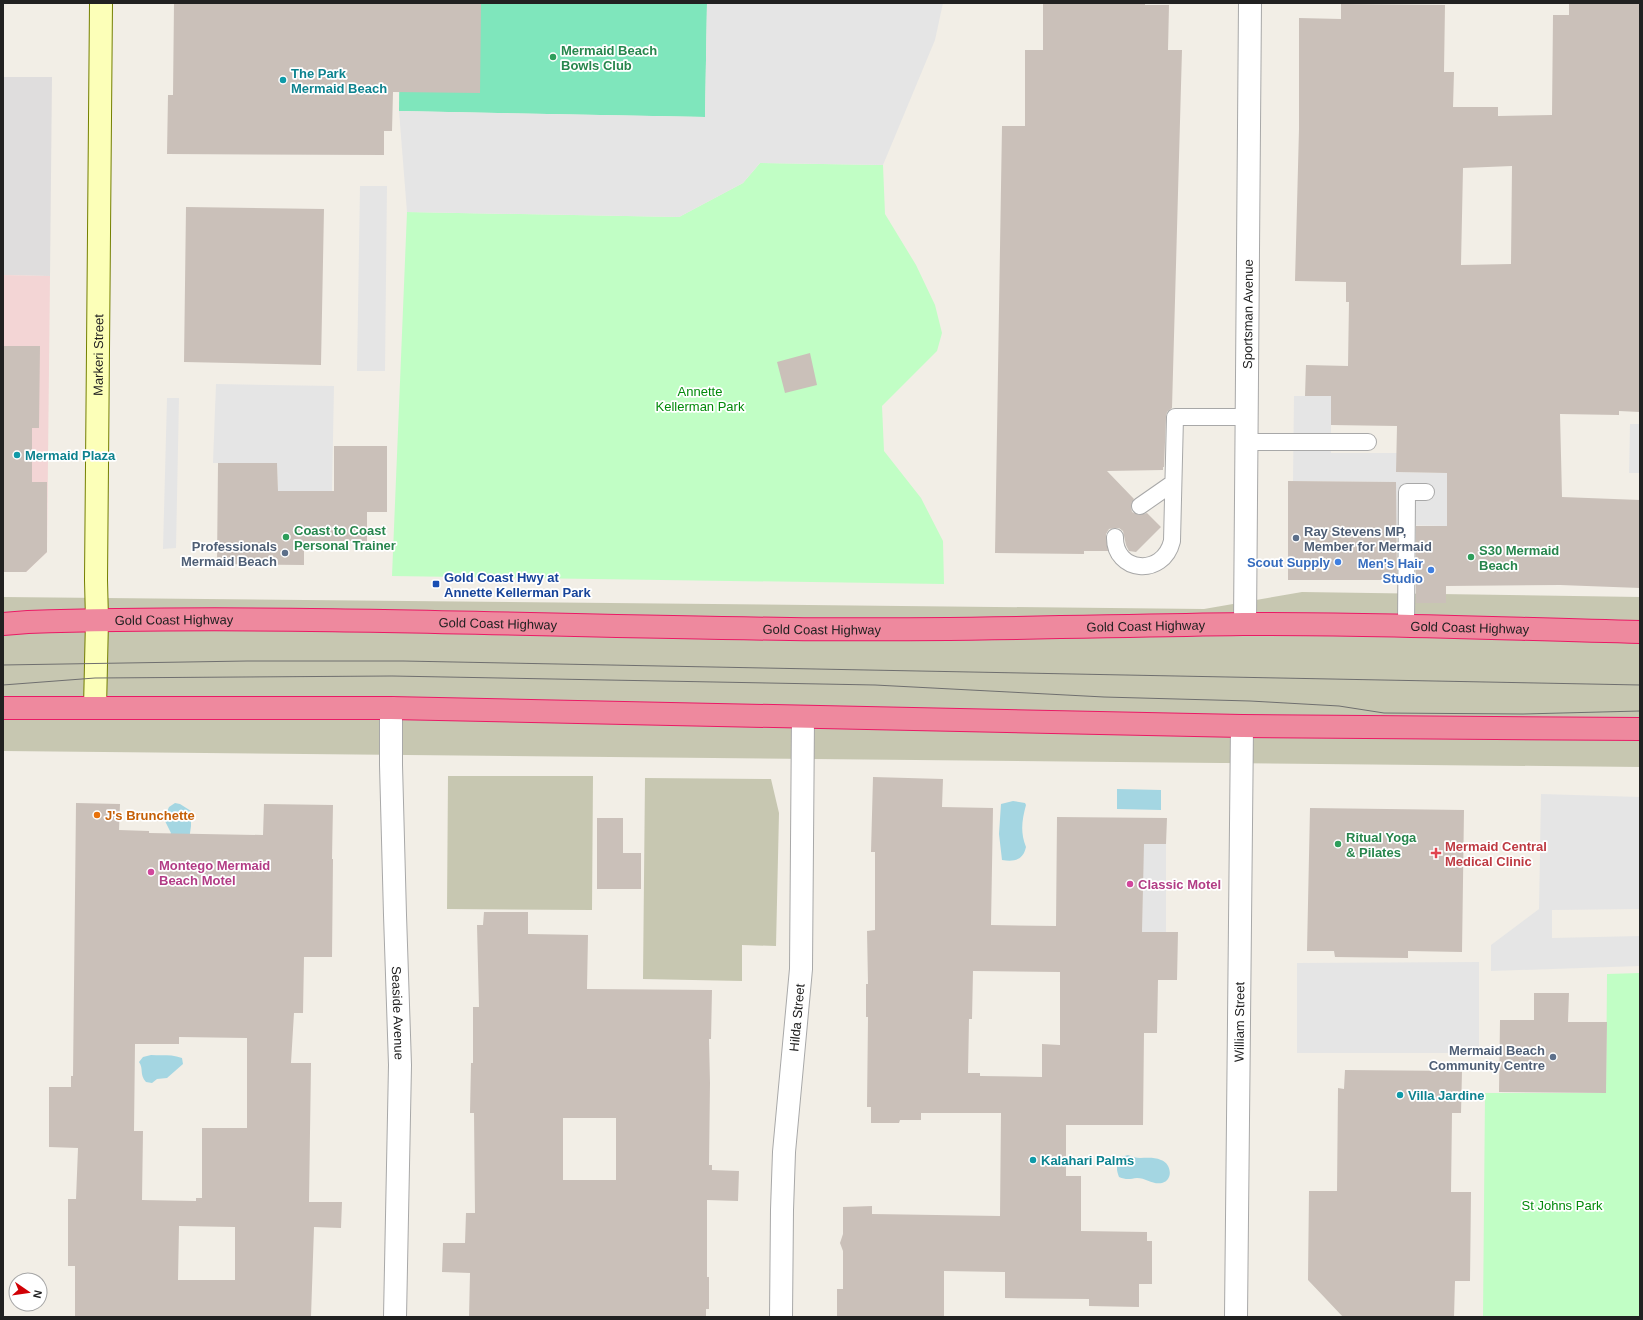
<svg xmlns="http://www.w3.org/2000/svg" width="1643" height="1320" font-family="Helvetica,sans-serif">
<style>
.residential{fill:#dfdddd}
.commercial{fill:#f3d5d5}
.construction{fill:#c7c7b1}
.park{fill:#c1fec5}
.pitch{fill:#7fe6bc}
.parking{fill:#e5e5e5}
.water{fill:#a4d6e2}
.building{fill:#cac0b9;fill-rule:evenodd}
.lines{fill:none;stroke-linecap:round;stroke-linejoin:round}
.lane-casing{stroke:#a8a8a8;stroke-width:18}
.street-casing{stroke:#a8a8a8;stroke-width:24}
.secondary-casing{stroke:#747f00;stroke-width:24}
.highway-casing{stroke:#ea1a65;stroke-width:24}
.lane{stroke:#fff;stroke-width:16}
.street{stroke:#fff;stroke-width:22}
.secondary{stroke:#fcffb8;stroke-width:22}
.highway{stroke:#ee899e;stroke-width:22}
.tram{stroke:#6f6f6f;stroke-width:1}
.leisure-dot{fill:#2e9e5b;stroke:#fff;stroke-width:1.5}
.culture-dot{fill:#0f9aa8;stroke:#fff;stroke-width:1.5}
.service-dot{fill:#5c6f8a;stroke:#fff;stroke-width:1.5}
.shop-dot{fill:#3f7fe0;stroke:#fff;stroke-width:1.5}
.transit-dot{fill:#1a4fb4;stroke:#fff;stroke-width:1.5}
.food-dot{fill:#e8710a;stroke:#fff;stroke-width:1.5}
.health-dot{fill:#e0444e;stroke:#fff;stroke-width:1.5}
.hotel-dot{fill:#d1479c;stroke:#fff;stroke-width:1.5}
.labels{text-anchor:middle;stroke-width:3.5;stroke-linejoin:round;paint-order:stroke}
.leisure-label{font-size:13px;font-weight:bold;fill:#27864d;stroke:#fff;text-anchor:start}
.culture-label{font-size:13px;font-weight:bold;fill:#0d838f;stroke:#fff;text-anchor:start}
.street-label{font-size:13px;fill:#212121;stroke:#fff}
.park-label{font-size:13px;fill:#038a0b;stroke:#fff}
.service-label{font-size:13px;font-weight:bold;fill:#4e5e75;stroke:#fff;text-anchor:end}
.shop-label{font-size:13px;font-weight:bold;fill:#366cbe;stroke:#fff;text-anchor:end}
.transit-label{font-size:13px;font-weight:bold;fill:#164399;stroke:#fff;text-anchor:start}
.food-label{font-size:13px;font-weight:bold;fill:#c56008;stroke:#fff;text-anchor:start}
.health-label{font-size:13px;font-weight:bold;fill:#be3a42;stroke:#fff;text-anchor:start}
.hotel-label{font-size:13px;font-weight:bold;fill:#b23c85;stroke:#fff;text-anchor:start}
</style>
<rect width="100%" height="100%" fill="#f2eee6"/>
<!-- residential -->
<path class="residential" d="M 3,77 L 52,77 L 50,276 L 3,275 Z"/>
<!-- commercial -->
<path class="commercial" d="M 3,275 L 50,276 L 47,552 L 26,572 L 3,572 Z"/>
<!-- construction -->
<path class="construction" d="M 1302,592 L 1640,597 L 1640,767 L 3,751 L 3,597 L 1204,609 Z
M 448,776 L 593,776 L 592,910 L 447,909 Z
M 645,778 L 771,779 L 779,813 L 776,946 L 742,945 L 742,981 L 643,979 Z"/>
<!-- park -->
<path class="park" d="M 760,163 L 883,165 L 885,214 L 916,265 L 935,305 L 942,333 L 937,351 L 882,406 L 884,451 L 921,498 L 943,541 L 944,584 L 392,576 L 407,212 L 679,217 L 743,183 Z
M 1640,973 L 1640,1317 L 1483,1317 L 1485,1093 L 1606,1093 L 1607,974 Z"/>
<!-- pitch -->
<path class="pitch" d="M 400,3 L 707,3 L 705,117 L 399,111 Z"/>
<!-- parking -->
<path class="parking" d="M 707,3 L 943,3 L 935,40 L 883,165 L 760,163 L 743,183 L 679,217 L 407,212 L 399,111 L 705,117 Z
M 360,186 L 387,186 L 385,371 L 357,371 Z
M 216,384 L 334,386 L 332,491 L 278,491 L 277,463 L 213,463 Z
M 1294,396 L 1331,396 L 1331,453 L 1397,453 L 1396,472 L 1447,473 L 1447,526 L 1396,525 L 1395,482 L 1293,481 Z
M 167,398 L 179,398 L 176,548 L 163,549 Z
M 1630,424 L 1640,424 L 1640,473 L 1629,473 Z
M 1541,794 L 1640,797 L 1640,909 L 1552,910 L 1552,938 L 1640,936 L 1640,966 L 1491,971 L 1491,945 L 1539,909 Z
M 1143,844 L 1166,844 L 1166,932 L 1142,932 Z
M 1479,962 L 1479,1053 L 1297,1053 L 1297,963 Z"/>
<!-- water -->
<path class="water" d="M 1117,789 L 1161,790 L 1161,810 L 1117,809 Z
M 1013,801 L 1025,803 L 1026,805 C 1022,820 1020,832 1026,847 C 1023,860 1015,862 1002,860 L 999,834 L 1001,804 Z
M 175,803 L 180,804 L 191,811 L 191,826 L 189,840 L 168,840 L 171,833 L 164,819 L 169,807 Z
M 151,1055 C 162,1056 171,1054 182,1058 L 183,1064 L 167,1078 L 157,1079 L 152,1083 L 146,1082 C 139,1074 144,1069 139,1062 L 143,1057 Z
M 1128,1155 C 1131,1156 1136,1158 1140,1158 C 1147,1158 1154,1157 1161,1160 C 1171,1163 1174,1180 1162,1183 C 1153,1185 1146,1178 1137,1178 C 1130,1179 1126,1180 1119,1177 C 1116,1169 1116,1165 1121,1157 Z"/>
<!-- building -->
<path class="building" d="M 174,3 L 481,3 L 480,93 L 393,92 L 392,131 L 384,131 L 384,155 L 167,154 L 168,95 L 173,95 Z
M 1043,3 L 1145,3 L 1145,5 L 1169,5 L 1168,50 L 1182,50 L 1172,408 L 1167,412 L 1166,417 L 1164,467 L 1163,467 L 1163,470 L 1107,471 L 1134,499 L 1131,506 L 1132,512 L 1140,515 L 1147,513 L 1161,527 L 1136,552 L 1129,551 L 1126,545 L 1123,531 L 1119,528 L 1114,528 L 1109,529 L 1106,534 L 1108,551 L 1084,551 L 1084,554 L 995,553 L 1002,126 L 1025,126 L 1025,50 L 1043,50 Z
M 1569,3 L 1640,3 L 1640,412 L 1619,411 L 1619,415 L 1560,414 L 1562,497 L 1640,500 L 1640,588 L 1560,585 L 1446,586 L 1446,603 L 1416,603 L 1416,526 L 1447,526 L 1447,473 L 1396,472 L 1397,426 L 1331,425 L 1331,396 L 1305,396 L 1306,365 L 1348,366 L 1349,302 L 1346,302 L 1346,282 L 1295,281 L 1299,129 L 1299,18 L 1341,19 L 1341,4 L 1445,5 L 1444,72 L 1454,72 L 1453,107 L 1498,107 L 1498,116 L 1552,115 L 1553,15 L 1569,15 ZM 1512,166 L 1511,264 L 1461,265 L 1463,168 Z
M 186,207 L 324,209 L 321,365 L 184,362 Z
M 3,346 L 40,346 L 39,428 L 32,428 L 32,482 L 47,482 L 47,552 L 26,572 L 3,572 Z
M 810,353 L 817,385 L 785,393 L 777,362 Z
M 334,446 L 387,446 L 387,512 L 367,512 L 367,541 L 304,541 L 304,565 L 217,564 L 218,463 L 277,463 L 278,491 L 334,491 Z
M 1288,481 L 1396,482 L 1397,580 L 1288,580 Z
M 873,777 L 943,779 L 942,807 L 993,808 L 991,925 L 1056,926 L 1057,817 L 1167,818 L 1166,844 L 1144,844 L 1142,932 L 1178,932 L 1177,980 L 1158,980 L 1157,1033 L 1144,1033 L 1143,1125 L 1066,1125 L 1066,1176 L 1081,1176 L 1081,1231 L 1147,1232 L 1147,1241 L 1152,1241 L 1152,1284 L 1139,1284 L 1139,1307 L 1089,1306 L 1089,1299 L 1005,1298 L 1005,1272 L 944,1271 L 944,1317 L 837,1317 L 837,1289 L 843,1289 L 843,1251 L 840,1243 L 843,1234 L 843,1207 L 872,1206 L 872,1214 L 1000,1216 L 1001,1113 L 921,1113 L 921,1120 L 900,1120 L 899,1123 L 871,1123 L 871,1107 L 867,1107 L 868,1017 L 866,1017 L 866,984 L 868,984 L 867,931 L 875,930 L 875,852 L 871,852 ZM 973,971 L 1060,972 L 1060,1045 L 1042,1044 L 1042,1077 L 980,1076 L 980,1073 L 968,1073 L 969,1019 L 972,1019 Z
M 76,803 L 120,804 L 119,830 L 149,831 L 149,833 L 263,835 L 264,804 L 333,805 L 332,859 L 333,859 L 332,957 L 304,957 L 303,1013 L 294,1013 L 291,1063 L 311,1063 L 309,1202 L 342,1202 L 341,1228 L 314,1227 L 311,1317 L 75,1317 L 75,1266 L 68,1266 L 68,1199 L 76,1199 L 78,1148 L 49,1147 L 49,1087 L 71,1087 L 71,1076 L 73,1076 ZM 179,1037 L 247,1038 L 247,1128 L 202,1128 L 202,1198 L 196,1198 L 196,1201 L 142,1200 L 143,1131 L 134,1131 L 135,1044 L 179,1044 ZM 179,1226 L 235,1227 L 235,1280 L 178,1280 Z
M 1310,808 L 1464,810 L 1462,952 L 1408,951 L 1408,958 L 1335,957 L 1334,951 L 1307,951 Z
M 597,818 L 623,818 L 623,853 L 641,853 L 641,889 L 597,889 Z
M 484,912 L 528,912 L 528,934 L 588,935 L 587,989 L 712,990 L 711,1039 L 709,1039 L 710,1083 L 709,1165 L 712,1165 L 712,1170 L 739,1171 L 738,1201 L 707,1200 L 707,1277 L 709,1277 L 709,1309 L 706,1309 L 706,1317 L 469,1317 L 470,1273 L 442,1272 L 443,1243 L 465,1243 L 466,1213 L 475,1213 L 474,1113 L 470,1113 L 471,1063 L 473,1063 L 473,1007 L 479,1007 L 477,925 L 483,925 ZM 563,1118 L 616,1118 L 616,1180 L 563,1180 Z
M 1534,993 L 1569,993 L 1568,1022 L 1607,1022 L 1606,1093 L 1499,1092 L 1500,1020 L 1534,1020 Z
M 1345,1070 L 1462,1071 L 1461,1113 L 1452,1113 L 1451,1192 L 1471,1192 L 1470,1281 L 1455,1281 L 1454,1317 L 1343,1317 L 1308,1280 L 1309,1191 L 1337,1191 L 1338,1088 L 1344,1089 Z"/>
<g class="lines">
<!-- lane casing -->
<g class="lane-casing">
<path id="lane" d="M 1248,442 L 1368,442
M 1140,506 L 1173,483
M 1115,537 C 1114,572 1163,578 1172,541 L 1175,417 L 1247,417
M 1406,626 L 1407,492 L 1426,492"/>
</g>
<!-- street casing -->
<g class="street-casing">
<g id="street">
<path id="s1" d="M 1245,624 L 1250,3"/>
<path id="s2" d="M 391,708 L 391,765 L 395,915 L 400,1065 L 395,1317"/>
<path id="s3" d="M 781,1317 L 782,1210 L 784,1152 L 801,969 L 803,717"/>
<path id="s4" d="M 1236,1317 L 1242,726"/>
</g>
</g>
<!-- secondary casing -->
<g class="secondary-casing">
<g id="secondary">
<path id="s5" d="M 95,708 L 97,620 L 96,580 L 101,3"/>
</g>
</g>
<!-- highway casing -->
<g class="highway-casing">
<g id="highway">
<path id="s6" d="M 3,624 L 28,622 C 282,614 536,626 790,629 C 941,631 1092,626 1243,624 C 1375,623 1508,629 1640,632"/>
<path d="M 3,708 L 391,708 L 1242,726 L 1640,729"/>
</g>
</g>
<!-- lane -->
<use href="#lane" class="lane"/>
<!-- street -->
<use href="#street" class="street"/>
<!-- secondary -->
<use href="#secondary" class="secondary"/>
<!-- highway -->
<use href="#highway" class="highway"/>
<!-- tram -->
<path class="tram" d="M 3,665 L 247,661 L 403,661 L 1640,685
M 3,685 L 95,678 L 392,676 L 875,685 L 1104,697 L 1250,701 L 1339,706 L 1384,713 L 1523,714 L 1640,711"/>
</g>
<!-- markers -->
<g class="leisure-dot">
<circle cx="553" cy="57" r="4"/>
<circle cx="286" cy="537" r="4"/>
<circle cx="1471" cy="557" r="4"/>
<circle cx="1338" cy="844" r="4"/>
</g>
<g class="culture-dot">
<circle cx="283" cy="80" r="4"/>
<circle cx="17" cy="455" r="4"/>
<circle cx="1400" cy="1095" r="4"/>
<circle cx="1033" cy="1160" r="4"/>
</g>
<g class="service-dot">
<circle cx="1296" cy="538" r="4"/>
<circle cx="285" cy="553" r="4"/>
<circle cx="1553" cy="1057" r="4"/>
</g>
<g class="shop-dot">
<circle cx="1338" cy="562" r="4"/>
<circle cx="1431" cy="570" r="4"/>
</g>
<rect class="transit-dot" x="432" y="580" width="8" height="8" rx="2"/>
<circle class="food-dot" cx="97" cy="815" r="4"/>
<path class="health-dot" d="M1434 847h4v4h4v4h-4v4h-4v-4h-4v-4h4z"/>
<g class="hotel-dot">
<circle cx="151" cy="872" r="4"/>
<circle cx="1130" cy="884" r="4"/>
</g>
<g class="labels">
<!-- leisure labels -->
<g class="leisure-label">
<text x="561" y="55">Mermaid Beach<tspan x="561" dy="15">Bowls Club</tspan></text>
<text x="294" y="535">Coast to Coast<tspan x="294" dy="15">Personal Trainer</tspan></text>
<text x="1479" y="555">S30 Mermaid<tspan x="1479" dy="15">Beach</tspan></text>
<text x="1346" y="842">Ritual Yoga<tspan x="1346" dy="15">&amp; Pilates</tspan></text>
</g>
<!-- culture labels -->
<g class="culture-label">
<text x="291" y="78">The Park<tspan x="291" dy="15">Mermaid Beach</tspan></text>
<text x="25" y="460">Mermaid Plaza</text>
<text x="1408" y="1100">Villa Jardine</text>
<text x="1041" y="1165">Kalahari Palms</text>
</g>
<!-- street labels -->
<g class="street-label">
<text dy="5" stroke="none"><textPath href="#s1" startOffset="310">Sportsman Avenue</textPath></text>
<text dy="5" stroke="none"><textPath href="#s5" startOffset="353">Markeri Street</textPath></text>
<text dy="5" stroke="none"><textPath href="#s6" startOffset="171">Gold Coast Highway</textPath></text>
<text dy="5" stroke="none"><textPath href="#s6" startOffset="495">Gold Coast Highway</textPath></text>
<text dy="5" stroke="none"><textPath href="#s6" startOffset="1143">Gold Coast Highway</textPath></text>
<text dy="5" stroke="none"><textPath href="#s6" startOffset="1467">Gold Coast Highway</textPath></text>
<text dy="5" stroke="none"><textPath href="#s6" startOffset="819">Gold Coast Highway</textPath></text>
<text dy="5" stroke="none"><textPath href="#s2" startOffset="305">Seaside Avenue</textPath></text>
<text dy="5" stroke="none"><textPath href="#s3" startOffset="300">Hilda Street</textPath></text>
<text dy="5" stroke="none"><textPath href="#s4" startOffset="295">William Street</textPath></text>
</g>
<!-- park labels -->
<g class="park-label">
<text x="700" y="396">Annette<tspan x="700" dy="15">Kellerman Park</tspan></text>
<text x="1562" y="1210">St Johns Park</text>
</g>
<!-- service labels -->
<g class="service-label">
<text x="1304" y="536" text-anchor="start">Ray Stevens MP,<tspan x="1304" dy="15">Member for Mermaid</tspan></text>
<text x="277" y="551">Professionals<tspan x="277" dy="15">Mermaid Beach</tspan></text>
<text x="1545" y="1055">Mermaid Beach<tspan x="1545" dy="15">Community Centre</tspan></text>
</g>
<!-- shop labels -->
<g class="shop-label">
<text x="1330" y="567">Scout Supply</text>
<text x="1423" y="568">Men's Hair<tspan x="1423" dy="15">Studio</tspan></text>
</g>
<!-- transit labels -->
<g class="transit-label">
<text x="444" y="582">Gold Coast Hwy at<tspan x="444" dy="15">Annette Kellerman Park</tspan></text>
</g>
<!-- food labels -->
<g class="food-label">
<text x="105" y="820">J's Brunchette</text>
</g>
<!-- health labels -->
<g class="health-label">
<text x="1445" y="851">Mermaid Central<tspan x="1445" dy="15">Medical Clinic</tspan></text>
</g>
<!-- hotel labels -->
<g class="hotel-label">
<text x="159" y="870">Montego Mermaid<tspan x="159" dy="15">Beach Motel</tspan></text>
<text x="1138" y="889">Classic Motel</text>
</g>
</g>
<!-- border -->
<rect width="1643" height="1320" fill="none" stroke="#212121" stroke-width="8"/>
<!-- north arrow -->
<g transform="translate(28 1292) rotate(103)"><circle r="19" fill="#ffffff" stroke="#a6a6a6"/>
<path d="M0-3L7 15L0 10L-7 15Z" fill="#d10005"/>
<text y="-6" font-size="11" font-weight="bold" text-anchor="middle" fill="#212121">N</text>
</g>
</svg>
